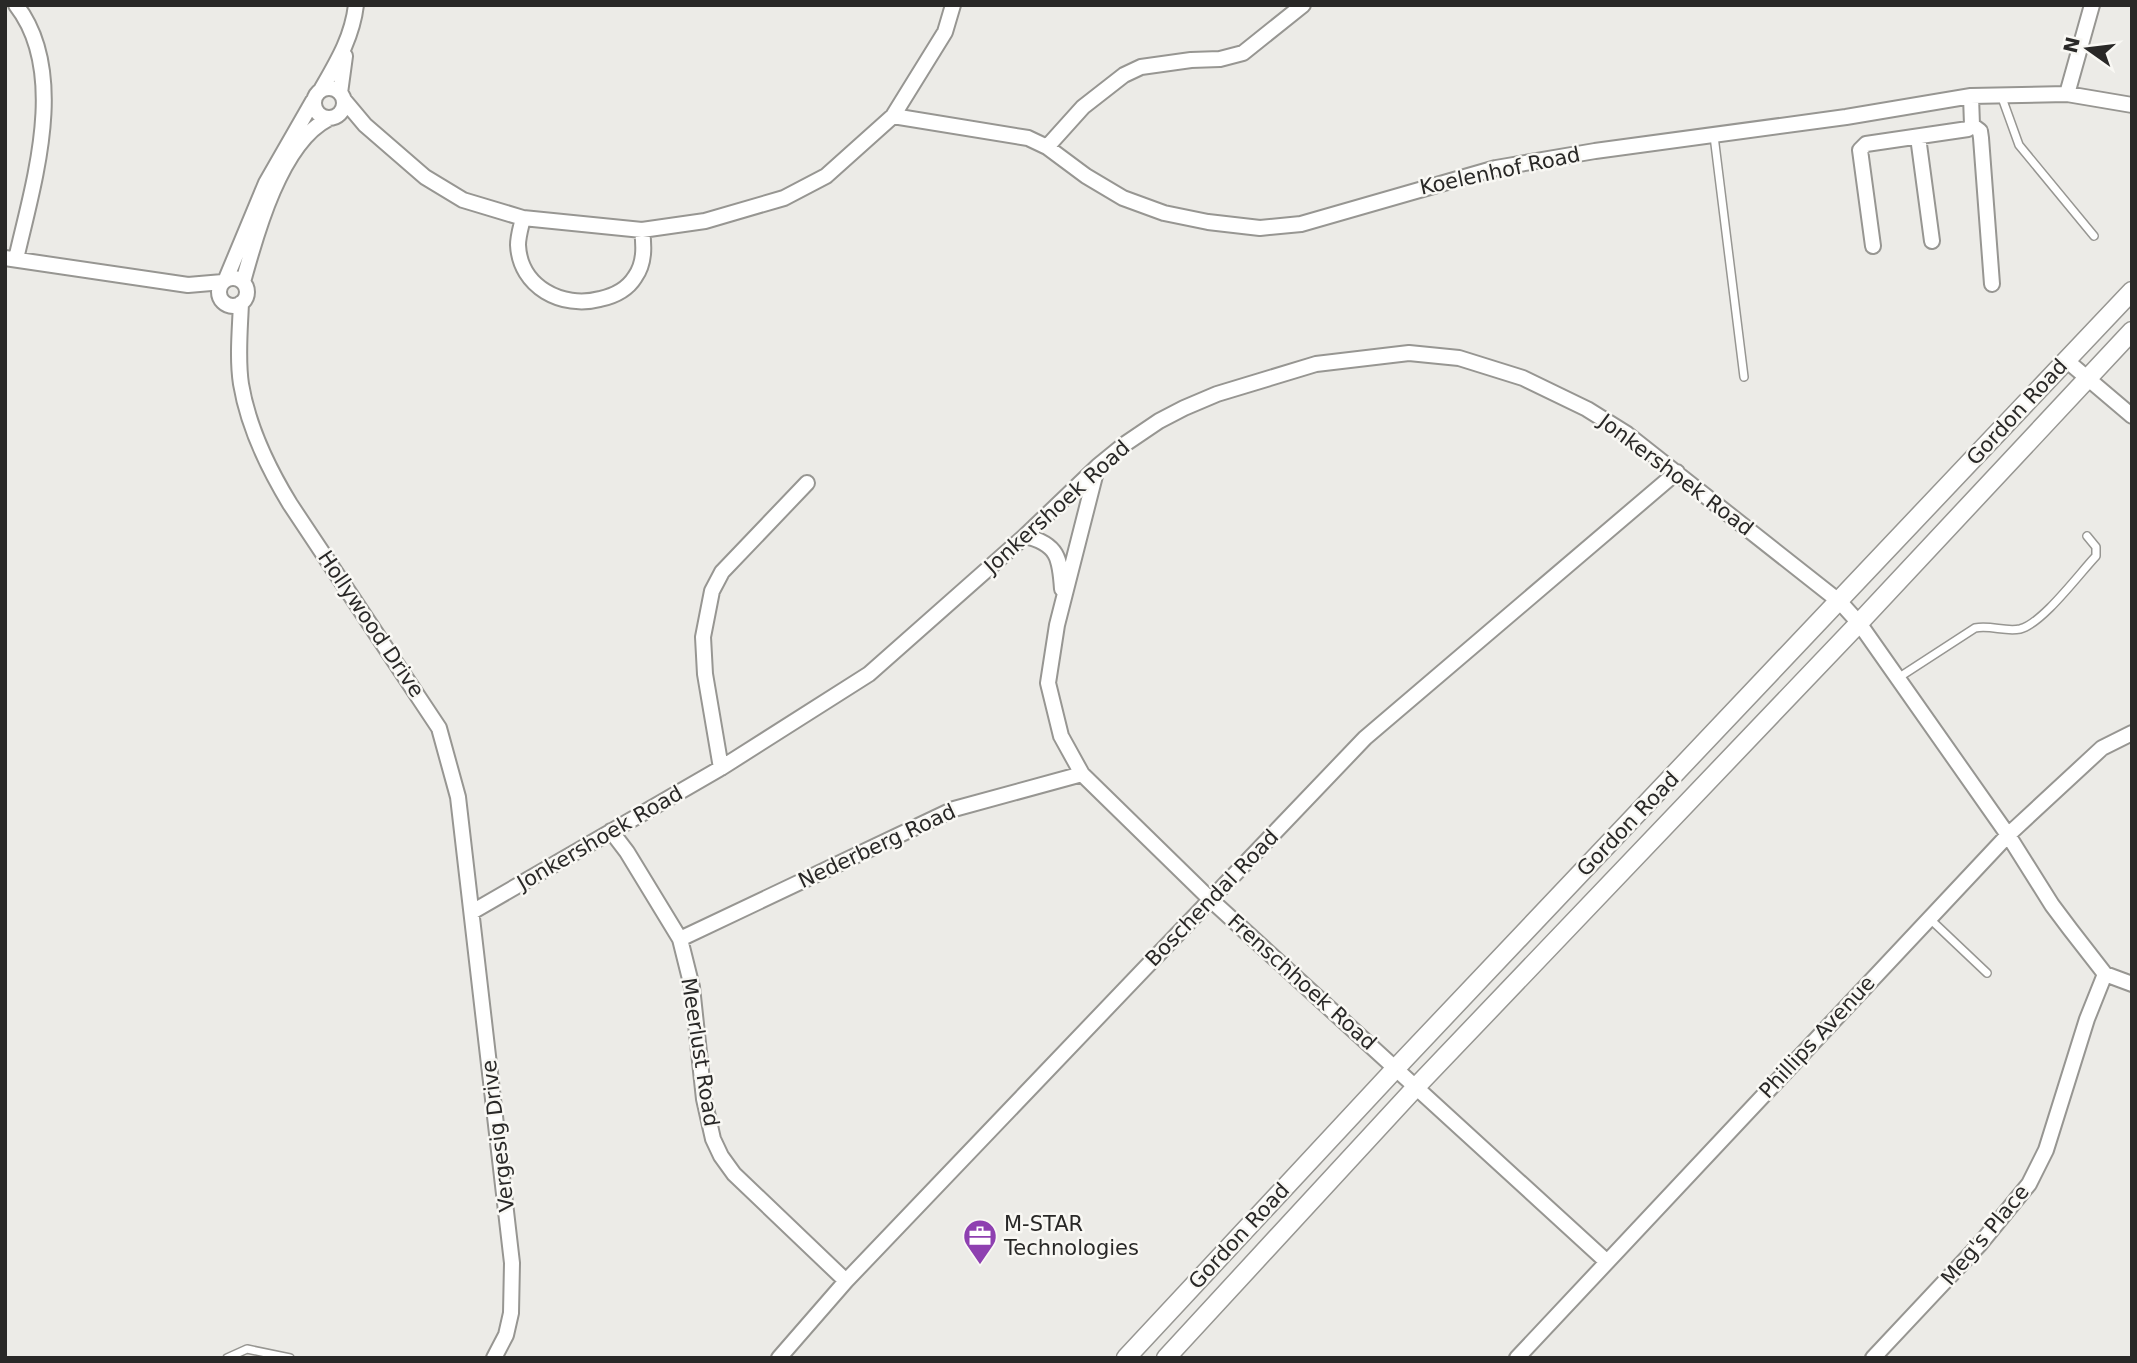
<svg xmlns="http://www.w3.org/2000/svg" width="2137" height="1363" font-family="'DejaVu Sans',sans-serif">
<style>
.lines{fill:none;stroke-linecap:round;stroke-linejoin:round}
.service-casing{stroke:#979692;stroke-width:10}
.minor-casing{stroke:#979692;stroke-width:18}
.tertiary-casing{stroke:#979692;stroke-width:21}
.service{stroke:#fff;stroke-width:7}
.minor{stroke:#fff;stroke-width:14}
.tertiary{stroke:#fff;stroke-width:18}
.labels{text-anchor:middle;stroke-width:5;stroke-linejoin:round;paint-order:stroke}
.street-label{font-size:21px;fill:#292827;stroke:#f9f8f4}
.poi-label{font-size:21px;fill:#292827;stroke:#f9f8f4;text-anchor:start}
</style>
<rect width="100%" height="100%" fill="#ecebe7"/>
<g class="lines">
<!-- service casing -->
<g class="service-casing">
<path id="service" d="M 2001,95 L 2019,145 L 2094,236
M 1714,136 L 1744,377
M 1898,678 L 1975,628 C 1991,625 2005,632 2020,629 C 2042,624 2079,574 2096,556 L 2096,547 L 2087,536
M 1930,919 L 1987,973
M 227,1358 L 247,1349 L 290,1358"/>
</g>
<!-- minor casing -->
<g class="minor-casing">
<path id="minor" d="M314 103a15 15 0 1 1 30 0a15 15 0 1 1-30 0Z
M 321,90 C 337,62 352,38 356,5
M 340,93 L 345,56
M 2067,94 L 2092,5
M 344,100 L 365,125 L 425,177 L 463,200 L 523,218 L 642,230 L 705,221 L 784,198 L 826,176 L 893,116 L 945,32 L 953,5
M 893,116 L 1028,138 L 1047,147 L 1086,176 L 1123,198 L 1164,213 L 1208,222 L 1260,228 L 1301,224 L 1496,168 L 1595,151 L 1846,117 L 1971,96 L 2067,94 L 2132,105
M 1972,125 L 1980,131 L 1981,138 L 1992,284
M 1918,137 L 1932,241
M 1047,147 L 1083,107 L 1124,75 L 1141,67 L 1191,60 L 1220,59 L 1243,53 L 1303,5
M 523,218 C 521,227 518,236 518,245 C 520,287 562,309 600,299 C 614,296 627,290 635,277 C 645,263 644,246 642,230
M 1873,246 L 1860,150 L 1866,144 L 1968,129 L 1972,125 L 1971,96
M 5,258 L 188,285 L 223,282
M 16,259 C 33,184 69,73 16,5
M219 292a14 14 0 1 1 28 0a14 14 0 1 1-28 0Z
M 226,279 L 266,183 L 313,101
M 243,282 C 256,234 281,143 328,119
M 241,303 C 240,329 237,358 241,384 C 248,426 268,468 290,504 L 439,728 L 458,797 L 512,1263 L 511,1313 L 506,1335 L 494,1358
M 2066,360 L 2132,416
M 1097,468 L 1057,625 L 1048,683 L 1061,736 L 1082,774 L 1211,900 L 1606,1261
M 1025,536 C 1058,544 1060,558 1062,589
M 721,768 L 705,674 L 703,637 L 712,591 L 722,572 L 807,483
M 611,831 L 627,852 L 680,939 L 692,987 L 704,1099 L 713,1139 L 721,1156 L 734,1174 L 846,1281
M 472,912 L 721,768 L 869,674 L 1025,536 L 1098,466 L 1125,444 L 1159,421 L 1184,408 L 1217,394 L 1316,364 L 1409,353 L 1459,358 L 1523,378 L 1587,409 L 1627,434 L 1840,602 L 1859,623 L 2008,835 L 2052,905 L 2070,929 L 2105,974 L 2132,984
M 680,939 L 954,809 L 1082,774
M 779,1358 L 846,1281 L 1365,738 L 1677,472
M 1517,1358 L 2008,835 L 2102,748 L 2132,733
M 1873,1358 L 1980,1244 L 2029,1184 L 2046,1150 L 2087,1019 L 2105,974"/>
</g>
<!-- tertiary casing -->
<g class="tertiary-casing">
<path id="tertiary" d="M 1126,1358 L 1396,1068 L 2132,291
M 1166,1358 L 1416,1087 L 1859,623 L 2132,331"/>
</g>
<!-- service -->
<use href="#service" class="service"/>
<!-- minor -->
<use href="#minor" class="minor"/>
<!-- tertiary -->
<use href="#tertiary" class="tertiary"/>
</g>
<!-- icons -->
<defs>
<g id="office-pin" transform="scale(1.75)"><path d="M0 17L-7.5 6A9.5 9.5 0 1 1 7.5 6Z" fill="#8e40b0" stroke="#f9f8f4"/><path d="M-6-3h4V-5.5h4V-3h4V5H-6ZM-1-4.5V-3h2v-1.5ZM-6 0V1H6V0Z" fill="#fff"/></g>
</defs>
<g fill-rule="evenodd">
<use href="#office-pin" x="980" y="1236"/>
</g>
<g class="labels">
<!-- street labels -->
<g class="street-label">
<text transform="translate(1500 171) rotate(-12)" y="7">Koelenhof Road</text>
<text transform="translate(2017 412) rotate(-47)" y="7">Gordon Road</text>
<text transform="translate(1676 475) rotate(37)" y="7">Jonkershoek Road</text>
<text transform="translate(1057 507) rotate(-42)" y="7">Jonkershoek Road</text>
<text transform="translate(371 624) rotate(56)" y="7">Hollywood Drive</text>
<text transform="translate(1628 824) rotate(-46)" y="7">Gordon Road</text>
<text transform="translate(600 838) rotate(-30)" y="7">Jonkershoek Road</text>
<text transform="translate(877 846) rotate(-25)" y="7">Nederberg Road</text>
<text transform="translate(1212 898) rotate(-46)" y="7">Boschendal Road</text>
<text transform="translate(1302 982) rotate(42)" y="7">Frenschhoek Road</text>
<text transform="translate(1817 1037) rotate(-47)" y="7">Phillips Avenue</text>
<text transform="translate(700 1052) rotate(81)" y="7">Meerlust Road</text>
<text transform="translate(498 1136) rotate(-97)" y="7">Vergesig Drive</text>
<text transform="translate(1985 1235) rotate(-50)" y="7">Meg's Place</text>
<text transform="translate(1239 1236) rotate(-47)" y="7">Gordon Road</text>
</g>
<!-- poi labels -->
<g class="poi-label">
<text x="1004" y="1231">M-STAR<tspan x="1004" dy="24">Technologies</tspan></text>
</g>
</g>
<!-- border -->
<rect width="2137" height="1363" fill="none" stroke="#292827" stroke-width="14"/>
<!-- north arrow -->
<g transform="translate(2088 49) rotate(284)" stroke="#f9f8f4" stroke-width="5" paint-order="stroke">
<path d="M0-5L12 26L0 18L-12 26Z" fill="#292827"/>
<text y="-10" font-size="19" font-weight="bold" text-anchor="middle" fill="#292827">N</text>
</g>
</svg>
